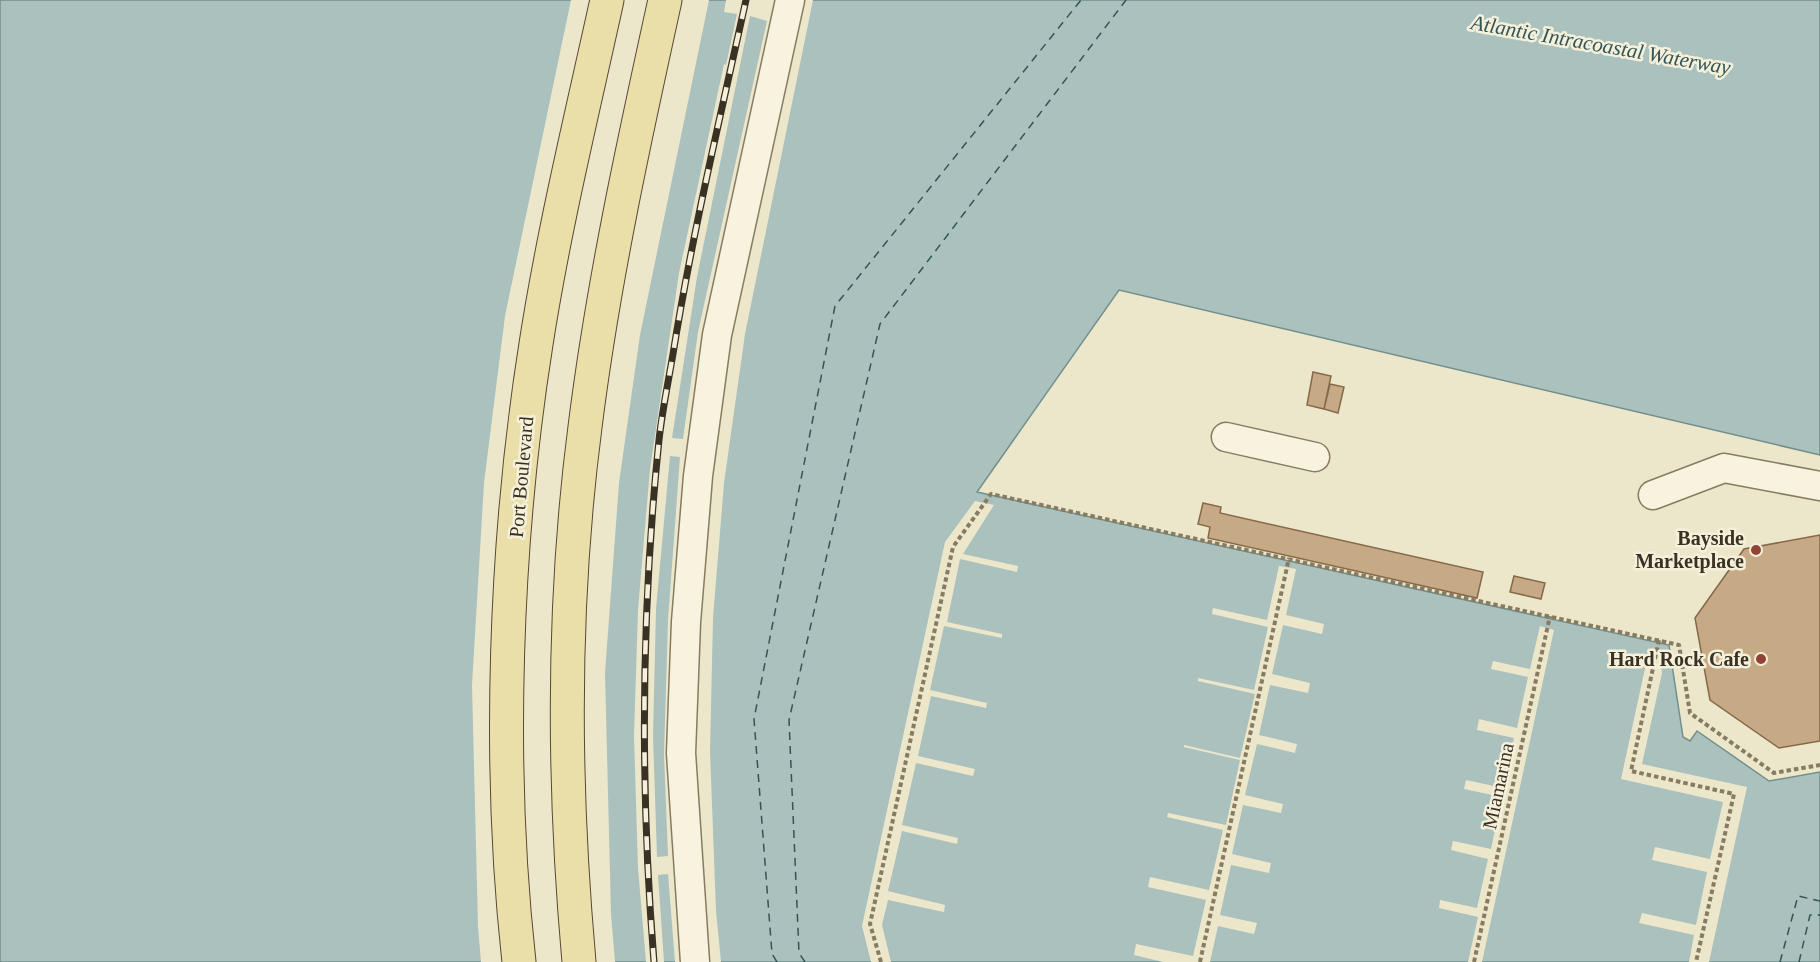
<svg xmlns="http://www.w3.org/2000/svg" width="1820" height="962" font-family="'Times New Roman',serif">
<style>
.water{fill:#abc1be;stroke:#728f8c;stroke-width:1.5}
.pier{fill:#ece7cb;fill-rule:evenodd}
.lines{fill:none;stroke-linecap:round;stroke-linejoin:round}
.ferry{stroke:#335558;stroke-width:1.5;stroke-dasharray:8 6;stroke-linecap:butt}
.building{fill:#c6aa85;stroke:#856948;stroke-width:1.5}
.minor-casing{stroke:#877b61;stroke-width:31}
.major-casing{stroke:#564934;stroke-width:35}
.path{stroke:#877b61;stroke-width:4;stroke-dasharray:4.5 3;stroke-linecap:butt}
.minor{stroke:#f7f3de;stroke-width:28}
.major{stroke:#eadfa8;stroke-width:33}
.rail-casing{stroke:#393123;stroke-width:7}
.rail{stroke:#f4f0da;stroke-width:4.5;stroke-dasharray:14;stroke-linecap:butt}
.poi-dot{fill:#914336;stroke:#f4f0da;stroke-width:2}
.labels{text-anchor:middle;stroke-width:5;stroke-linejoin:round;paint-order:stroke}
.street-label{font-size:20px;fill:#393123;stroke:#f4f0da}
.poi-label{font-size:20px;font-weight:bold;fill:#393123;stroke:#f4f0da;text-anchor:end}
.water-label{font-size:21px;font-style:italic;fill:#335558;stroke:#f4f0da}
</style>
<rect width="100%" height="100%" fill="#ece7cb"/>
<!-- water -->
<path class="water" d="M 0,0 L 1820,0 L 1820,455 L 1119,290 L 977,492 L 1669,645 L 1683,737 L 1690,741 L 1697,731 L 1769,781 L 1820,772 L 1820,962 L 0,962 Z"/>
<!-- pier -->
<path class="pier" d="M 571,0 L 709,0 L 640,335 L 619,483 L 605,673 L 611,914 L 615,962 L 481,962 L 478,927 L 472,685 L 484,483 L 505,316 Z
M 726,0 L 813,0 L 745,334 L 724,483 L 713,618 L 710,751 L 716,911 L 721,962 L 675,962 L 668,874 L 658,875 L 664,962 L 646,962 L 638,868 L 634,736 L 638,610 L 650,469 L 679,273 L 724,64 L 726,65 L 737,14 L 724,12 ZM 750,16 L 767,21 L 698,332 L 683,439 L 672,438 L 697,277 ZM 670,456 L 680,457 L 668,620 L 664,754 L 668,856 L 657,857 L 653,736 L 656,609 Z
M 975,501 L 994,505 L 963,554 L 1018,566 L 1017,572 L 960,559 L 947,622 L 1002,634 L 1002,638 L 944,626 L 930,690 L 987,703 L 986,708 L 931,696 L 918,756 L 975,769 L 973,776 L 916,763 L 902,825 L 958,838 L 957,844 L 902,831 L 888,891 L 945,905 L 944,912 L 888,900 L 882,925 L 891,962 L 871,962 L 862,926 L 945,542 Z
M 1279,566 L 1296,569 L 1286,615 L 1324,624 L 1322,634 L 1283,625 L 1272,674 L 1310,683 L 1308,693 L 1270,685 L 1259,735 L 1297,744 L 1295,753 L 1257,744 L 1245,795 L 1283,804 L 1281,813 L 1243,805 L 1232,854 L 1271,863 L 1269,873 L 1231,865 L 1220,915 L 1257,923 L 1254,934 L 1218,926 L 1210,962 L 1163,962 L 1134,955 L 1136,944 L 1193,956 L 1206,900 L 1148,887 L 1150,877 L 1209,890 L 1223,830 L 1167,817 L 1168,813 L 1226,825 L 1240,760 L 1184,747 L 1184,745 L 1240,758 L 1255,694 L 1198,681 L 1198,678 L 1254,690 L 1268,627 L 1212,614 L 1213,608 L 1267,620 Z
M 1540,626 L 1554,630 L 1482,962 L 1468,962 L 1478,917 L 1439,908 L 1440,900 L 1477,908 L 1488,859 L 1451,850 L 1453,841 L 1491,849 L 1502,797 L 1464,789 L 1466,780 L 1503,788 L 1514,738 L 1477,730 L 1479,719 L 1517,728 L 1528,677 L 1491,669 L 1493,661 L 1530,669 Z
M 1649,650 L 1659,652 L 1662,673 L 1642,764 L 1747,787 L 1709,962 L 1689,962 L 1694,935 L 1639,923 L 1642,913 L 1696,925 L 1707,872 L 1652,860 L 1655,847 L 1710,859 L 1723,802 L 1621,779 Z"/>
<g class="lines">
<!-- ferry -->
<path class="ferry" d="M 777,962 L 772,954 L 754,719 L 835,306 L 1081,0
M 805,962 L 799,953 L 789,720 L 880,324 L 1126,0
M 1780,962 L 1798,896 L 1820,901
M 1799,962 L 1810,915 L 1820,915"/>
</g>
<!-- building -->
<path class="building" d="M 1313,372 L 1331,376 L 1324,409 L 1307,405 Z
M 1330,384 L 1344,387 L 1338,413 L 1324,409 Z
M 1203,503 L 1221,507 L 1220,513 L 1483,572 L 1477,598 L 1208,538 L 1210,527 L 1198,524 Z
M 1820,535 L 1820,741 L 1779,748 L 1710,700 L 1695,618 L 1744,549 Z
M 1514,576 L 1545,583 L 1541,599 L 1510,592 Z"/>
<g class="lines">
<!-- minor casing -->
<g class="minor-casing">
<path id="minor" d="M 1226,437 L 1315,457
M 1653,495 L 1724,468 L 1820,486
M 695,962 L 681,753 L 686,622 L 698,476 L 717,335 L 790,0"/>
</g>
<!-- major casing -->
<g class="major-casing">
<path id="major" d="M 519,962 C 497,765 505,540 536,344 C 554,228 582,114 607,0
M 579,962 C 563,785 562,603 585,427 C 603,283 634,141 665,0"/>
</g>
<!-- path -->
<path class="path" d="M 1659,640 L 1631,771 L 1734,794 L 1696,962
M 881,962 L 870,924 L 953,547 L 991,494 L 1679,645 L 1690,713 L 1774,773 L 1820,765
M 1200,962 L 1289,558
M 1474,962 L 1550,616"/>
<!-- minor -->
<use href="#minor" class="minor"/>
<!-- major -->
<use href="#major" class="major"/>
<!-- rail casing -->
<g class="rail-casing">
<path id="rail" d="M 654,962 C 640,788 641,614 659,440 C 662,412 668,383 673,354 C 692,235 720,118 746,0"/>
</g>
<!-- rail -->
<use href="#rail" class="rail"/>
</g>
<!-- markers -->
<g class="poi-dot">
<circle cx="1756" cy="550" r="6"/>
<circle cx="1761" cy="659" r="6"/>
</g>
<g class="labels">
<!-- street labels -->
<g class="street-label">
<text transform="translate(521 477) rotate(-85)" y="7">Port Boulevard</text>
<text transform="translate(1498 786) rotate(-78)" y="7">Miamarina</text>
</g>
<!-- poi labels -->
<g class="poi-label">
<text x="1744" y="545">Bayside<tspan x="1744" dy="23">Marketplace</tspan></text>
<text x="1749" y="666">Hard Rock Cafe</text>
</g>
<!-- water labels -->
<g class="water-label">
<text transform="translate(1601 45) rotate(10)" y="7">Atlantic Intracoastal Waterway</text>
</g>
</g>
</svg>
